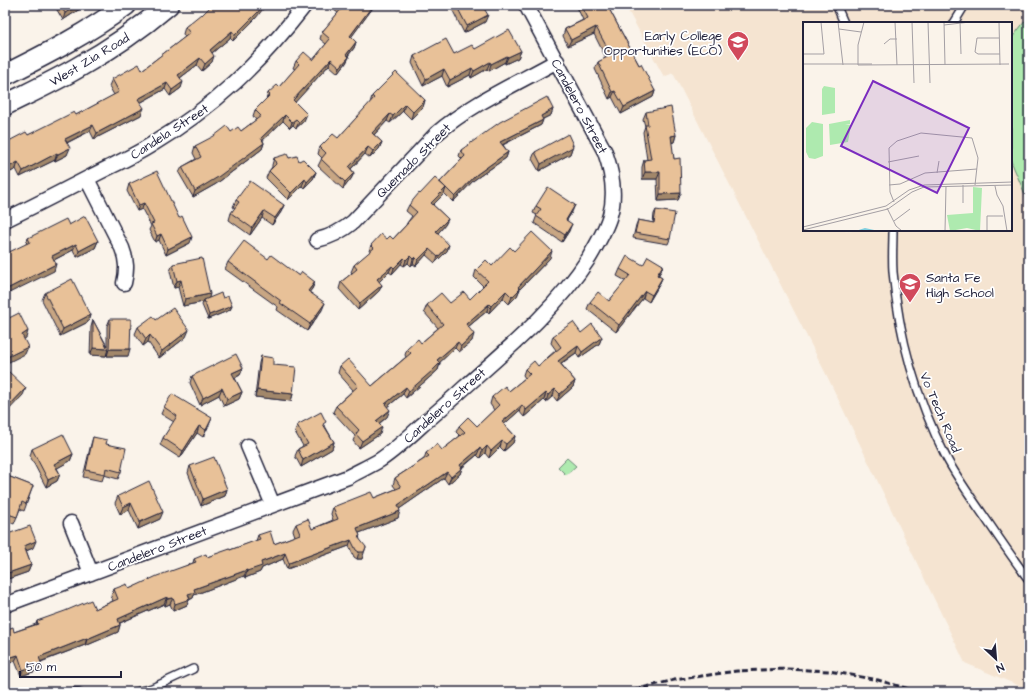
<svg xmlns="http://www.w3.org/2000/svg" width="1034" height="697" font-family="'Architects Daughter',sans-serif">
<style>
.built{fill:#f5e4d1;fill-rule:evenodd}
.green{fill:#aeeaaf;stroke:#688675}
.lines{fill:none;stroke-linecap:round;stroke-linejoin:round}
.service-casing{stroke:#22223b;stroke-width:10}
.minor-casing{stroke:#22223b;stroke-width:17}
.secondary-casing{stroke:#22223b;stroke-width:23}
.service{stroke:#fff;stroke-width:7}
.minor{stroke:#fff;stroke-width:14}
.secondary{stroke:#fff;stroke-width:20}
.rail{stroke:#22223b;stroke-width:3;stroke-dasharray:6 3;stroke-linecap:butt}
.wall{fill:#c8a683;stroke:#22223b}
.shaded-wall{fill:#a2876a;stroke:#22223b}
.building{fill:#e8c198;stroke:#22223b}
.labels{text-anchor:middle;stroke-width:3.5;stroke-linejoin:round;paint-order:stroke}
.poi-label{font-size:13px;fill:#22223b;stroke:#fff;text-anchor:end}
.street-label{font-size:13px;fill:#22223b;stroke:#fff}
.inset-river{fill:none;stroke:#81cfdf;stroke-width:2}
.inset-road{fill:none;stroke:#a49fa4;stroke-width:1}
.view{fill:#7b2cbf;fill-opacity:0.15;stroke:#7b2cbf;stroke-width:2}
.inset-edge{fill:none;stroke:#22223b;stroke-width:2}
</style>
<rect width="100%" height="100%" fill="#faf3ea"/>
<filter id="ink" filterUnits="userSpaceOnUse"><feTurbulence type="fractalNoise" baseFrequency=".025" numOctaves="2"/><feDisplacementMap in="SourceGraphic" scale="8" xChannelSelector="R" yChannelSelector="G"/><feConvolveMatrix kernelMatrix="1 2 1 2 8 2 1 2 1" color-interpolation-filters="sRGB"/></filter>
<g filter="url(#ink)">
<!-- built -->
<path class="built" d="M 625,5 L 1029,5 L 1029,690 L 965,663 L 828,378 L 673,73 L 664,77 ZM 804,23 L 1011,23 L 1011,230 L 804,230 Z"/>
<!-- green -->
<path class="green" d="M 1029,16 L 1029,204 L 1011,161 L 1011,39 Z
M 567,458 L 576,466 L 566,475 L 558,467 Z"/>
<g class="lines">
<!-- service casing -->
<g class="service-casing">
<path id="service" d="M 838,5 L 838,9 L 844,23
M 954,23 L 965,5
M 893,230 C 893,244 892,258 893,272 C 899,339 916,398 946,457 C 957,478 971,497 984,516 C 999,538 1013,559 1029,580
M 74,692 L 79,692
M 136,692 L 152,688 L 193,669"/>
</g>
<!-- minor casing -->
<g class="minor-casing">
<path id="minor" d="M 87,179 L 122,248 C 127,261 127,270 124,283
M 5,220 C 34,206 63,191 92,176 C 111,166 132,157 151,145 C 214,107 260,63 305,5
M 317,240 C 331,237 342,231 353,222 L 436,134 C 472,103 516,84 557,61
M 248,446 L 273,505
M 71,523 L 91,573
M 5,605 L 348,477 C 359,471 370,466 380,460 C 395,450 409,437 422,425 C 437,412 451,400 465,387 C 510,347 556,309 589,258 C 597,244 606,230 610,215 C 616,194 612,172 605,152 L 526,5"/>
</g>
<!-- secondary casing -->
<g class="secondary-casing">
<path id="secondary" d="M 5,75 C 47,54 88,33 126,5
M 5,105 C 29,93 53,82 77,68 C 109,50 140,29 168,5"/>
</g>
<!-- service -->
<use href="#service" class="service"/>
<!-- minor -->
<use href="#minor" class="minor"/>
<!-- secondary -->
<use href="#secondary" class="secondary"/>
<!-- rail -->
<path class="rail" d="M 627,692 L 674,680 L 737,671 L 787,669 L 829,671 L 878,680 L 919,692"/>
</g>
<!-- wall -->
<path class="wall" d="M 54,5 L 86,5 L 63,20 Z
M 336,5 L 375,5 L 351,37 L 356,42 L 354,48 L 348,56 L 349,57 L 346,63 L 338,73 L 329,65 L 295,102 L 304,121 L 296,128 L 293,125 L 290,128 L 283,121 L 263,140 L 264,143 L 262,149 L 216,184 L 193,197 L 179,173 L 182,167 L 196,159 L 193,153 L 195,146 L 231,132 L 241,131 L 256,120 L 253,116 L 255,110 L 266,100 L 268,93 L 279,87 L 295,69 L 293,68 L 296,61 L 313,60 L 326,44 L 320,39 L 322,32 L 338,13 L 334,10 Z
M 450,5 L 482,5 L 485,22 L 464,33 Z
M 576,5 L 607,5 L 639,65 L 655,91 L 653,97 L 621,114 L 612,97 L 609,99 L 595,69 L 598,62 L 606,58 L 594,34 L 568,46 L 563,36 L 565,29 L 583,20 Z
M 202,15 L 256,18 L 233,41 L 230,38 L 212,53 L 212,62 L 202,71 L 197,65 L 180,78 L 181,88 L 170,96 L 165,89 L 140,103 L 141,115 L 94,139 L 90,131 L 67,143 L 67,155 L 55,161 L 55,160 L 20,177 L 16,169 L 5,175 L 5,143 L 28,135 L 76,115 L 114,95 L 109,86 L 112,79 L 142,70 L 185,37 L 183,34 L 185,27 Z
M 475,49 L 521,51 L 518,58 L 505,64 L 505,62 L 489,71 L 487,69 L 471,78 L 470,75 L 447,87 L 442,76 L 423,86 L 412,63 L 414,56 L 454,54 Z
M 372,96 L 425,100 L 423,107 L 411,119 L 403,111 L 390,123 L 387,121 L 374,135 L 382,142 L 379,149 L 370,158 L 365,154 L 351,169 L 354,173 L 351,179 L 343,189 L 318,166 L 322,158 L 318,154 L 320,147 L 338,138 L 370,103 Z
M 553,109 L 551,115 L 543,119 L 541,125 L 503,145 L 508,152 L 506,158 L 474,180 L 453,202 L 444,193 L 433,205 L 448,219 L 445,225 L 438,233 L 447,251 L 435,263 L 426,255 L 416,266 L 413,264 L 411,266 L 408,263 L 404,266 L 401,264 L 392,274 L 389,272 L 379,282 L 382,285 L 379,291 L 358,310 L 339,289 L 341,282 L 352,273 L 351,272 L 354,265 L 370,252 L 369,251 L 371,245 L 393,239 L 406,225 L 407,223 L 412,216 L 406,211 L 409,205 L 420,194 L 440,182 L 462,159 L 459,156 L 461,150 Z
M 646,112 L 676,135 L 674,142 L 671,143 L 674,159 L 681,193 L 678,200 L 658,201 L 657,179 L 642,179 L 642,167 L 644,160 L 647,160 L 643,132 L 645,126 L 643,119 Z
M 573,145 L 570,154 L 539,171 L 532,159 L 535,152 Z
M 274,158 L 289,158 L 299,161 L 316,172 L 313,179 L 304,188 L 302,186 L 288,200 L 266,178 L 269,171 L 272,167 L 272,165 Z
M 129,184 L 190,243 L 166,255 L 159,240 L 155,242 L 149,230 L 151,226 L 142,209 L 137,211 L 127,191 Z
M 236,200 L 284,205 L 281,212 L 272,225 L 262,218 L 250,235 L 229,220 L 231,213 L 235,208 L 233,207 Z
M 536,206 L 572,212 L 567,220 L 569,231 L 562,242 L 534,223 L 537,215 L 533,213 Z
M 656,210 L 670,239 L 668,244 L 633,238 L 636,225 L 638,220 L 653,223 L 654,214 Z
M 69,225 L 98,241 L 95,248 L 77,257 L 73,250 L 54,260 L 54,271 L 26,244 L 28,238 Z
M 514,251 L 550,258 L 520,289 L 517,296 L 509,304 L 503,298 L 489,313 L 487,311 L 468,327 L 472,341 L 459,352 L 455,348 L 440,362 L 440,363 L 438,370 L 406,398 L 403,394 L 387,407 L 387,417 L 379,424 L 380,434 L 359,448 L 353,441 L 355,436 L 333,412 L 336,406 L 353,390 L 338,373 L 340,366 L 372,386 L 406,357 L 405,355 L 407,349 L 421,343 L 438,328 L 424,312 L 427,305 L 450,303 L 470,299 L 483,286 L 474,277 L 476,270 L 492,266 Z
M 268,259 L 299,276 L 315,282 L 312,289 L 309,292 L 322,310 L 307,331 L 277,310 L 278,307 L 225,269 L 228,262 Z
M 173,264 L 209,298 L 223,298 L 232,306 L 230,310 L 208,319 L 202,305 L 203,302 L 183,306 L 178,287 L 174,288 L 170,271 Z
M 643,265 L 663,265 L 661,271 L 658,276 L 662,278 L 659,285 L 649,302 L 643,298 L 616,332 L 587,309 L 590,302 L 609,301 L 626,281 L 617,276 L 620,269 Z
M 45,293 L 90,315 L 88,322 L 60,336 L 42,300 Z
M 110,319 L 128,356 L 107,356 L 107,352 L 106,356 L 90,355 L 91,327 L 93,320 L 107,346 L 107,326 Z
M 156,320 L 186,337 L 159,358 L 148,342 L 143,346 L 135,334 L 138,327 Z
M 581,333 L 602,337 L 599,344 L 579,358 L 576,353 L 561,364 L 575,381 L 573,387 L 557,401 L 553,396 L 546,402 L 544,400 L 524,417 L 519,411 L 504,424 L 515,436 L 513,443 L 504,451 L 500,447 L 489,458 L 485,453 L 480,458 L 477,455 L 462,468 L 460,474 L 448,484 L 444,478 L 399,509 L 398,518 L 359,533 L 362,559 L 357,559 L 354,557 L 349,546 L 287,569 L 283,559 L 262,568 L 260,572 L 245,578 L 244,576 L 194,595 L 193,598 L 189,600 L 187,605 L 173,611 L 170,604 L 165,606 L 164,604 L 120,623 L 120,625 L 118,632 L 85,646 L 85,645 L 41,662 L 39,670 L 21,676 L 15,661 L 5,665 L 5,630 L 14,632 L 36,624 L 37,621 L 95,609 L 113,601 L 111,596 L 114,589 L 129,589 L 193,563 L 194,559 L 207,557 L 230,550 L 256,541 L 258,535 L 274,544 L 295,536 L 293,530 L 296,524 L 312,529 L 333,520 L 331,514 L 333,507 L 374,498 L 396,489 L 393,485 L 395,478 L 424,459 L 426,453 L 442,450 L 460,436 L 456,432 L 459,426 L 477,426 L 494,410 L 490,404 L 492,397 L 509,391 L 525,378 L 523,375 L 525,369 L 538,366 L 556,350 L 551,343 L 553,336 Z
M 261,356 L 273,365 L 293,394 L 291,401 L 255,397 L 259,363 Z
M 243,368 L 240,375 L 235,378 L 242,392 L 239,399 L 224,406 L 219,395 L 200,405 L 190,383 L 192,376 Z
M 164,407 L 209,425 L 203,437 L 197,433 L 180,458 L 160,445 L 163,438 L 174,422 L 161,414 Z
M 297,425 L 325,426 L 334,442 L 332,449 L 301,467 L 295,456 L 298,449 L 303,446 L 295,432 Z
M 93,437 L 106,444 L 121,472 L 118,479 L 104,475 L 102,481 L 83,477 L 91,444 Z
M 32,449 L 73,454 L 70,461 L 57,468 L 60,474 L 57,481 L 46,487 L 30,456 Z
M 190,466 L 227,489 L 225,496 L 201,506 L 188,473 Z
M 5,475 L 33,486 L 24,511 L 20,509 L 14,524 L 5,520 Z
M 118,496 L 160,519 L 138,529 L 129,510 L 120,514 L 115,503 Z
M 5,535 L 33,548 L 26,551 L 31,565 L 28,572 L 5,580 Z"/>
<!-- shaded-wall -->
<path class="shaded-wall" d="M 78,5 L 86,5 L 63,20 L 65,13 Z
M 263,5 L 266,5 L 256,18 L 233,41 L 235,35 Z
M 373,5 L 375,5 L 347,43 L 350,36 Z
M 488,15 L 485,22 L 464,33 L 467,26 Z
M 596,27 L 594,34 L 568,46 L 571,40 Z
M 232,31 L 230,38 L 207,57 L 210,50 Z
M 356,42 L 354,48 L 343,61 L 346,55 Z
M 521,51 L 518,58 L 505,64 L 508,57 Z
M 214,56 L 212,62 L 202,71 L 205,64 Z
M 507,56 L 505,62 L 489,71 L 491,64 Z
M 349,57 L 346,63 L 338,73 L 340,67 Z
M 200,58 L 197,65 L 176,81 L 178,75 Z
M 331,59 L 329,65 L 291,107 L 293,100 Z
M 490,62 L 487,69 L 471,78 L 474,71 Z
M 472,68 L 470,75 L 447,87 L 450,80 Z
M 444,69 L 442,76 L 423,86 L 426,79 Z
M 183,82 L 181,88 L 170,96 L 172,90 Z
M 167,83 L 165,89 L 136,105 L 138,99 Z
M 615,91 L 612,97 L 609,99 L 612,92 Z
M 655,91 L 653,97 L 621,114 L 624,107 Z
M 425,100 L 423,107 L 411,119 L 413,112 Z
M 405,104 L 403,111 L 390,123 L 393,116 Z
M 144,108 L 141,115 L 94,139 L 97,133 Z
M 553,109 L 551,115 L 539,121 L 541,116 Z
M 307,114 L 304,121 L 296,128 L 299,122 Z
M 390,114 L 387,121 L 369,140 L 372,133 Z
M 285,115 L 283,121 L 259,144 L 261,138 Z
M 296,119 L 293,125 L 290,128 L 292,122 Z
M 543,120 L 541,125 L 498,147 L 500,142 Z
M 93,125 L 90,131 L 62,145 L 65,139 Z
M 676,135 L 674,142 L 668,143 L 671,136 Z
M 382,142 L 379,149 L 370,158 L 373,151 Z
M 264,143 L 262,149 L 216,184 L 193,197 L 195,191 Z
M 573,145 L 570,154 L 539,171 L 541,164 Z
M 368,147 L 365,154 L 346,174 L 349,167 Z
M 70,148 L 67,155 L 55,161 L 58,154 Z
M 508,152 L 506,158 L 474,180 L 453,202 L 455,197 L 476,175 Z
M 57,153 L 55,160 L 20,177 L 23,171 Z
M 18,162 L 16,169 L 5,175 L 5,169 Z
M 316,172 L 313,179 L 304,188 L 307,182 Z
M 645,172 L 660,172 L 657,179 L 642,179 Z
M 354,173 L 351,179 L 343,189 L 345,182 Z
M 305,179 L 302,186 L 288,200 L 291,193 Z
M 446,188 L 444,194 L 428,210 L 431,203 Z
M 681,193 L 678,200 L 658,201 L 660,194 Z
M 144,203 L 142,209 L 137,211 L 139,205 Z
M 284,205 L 281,212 L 272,225 L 275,218 Z
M 575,205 L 572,212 L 563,226 L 566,220 Z
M 264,211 L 262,218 L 250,235 L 252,228 Z
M 448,219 L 445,225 L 434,238 L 436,231 Z
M 572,224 L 569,231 L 562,242 L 565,235 Z
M 161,234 L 159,240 L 155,242 L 157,236 Z
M 192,237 L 190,243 L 166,255 L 168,249 Z
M 98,241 L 95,248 L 77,257 L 79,251 Z
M 76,244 L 73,250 L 50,262 L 52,256 Z
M 449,245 L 447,251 L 435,263 L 438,257 Z
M 429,249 L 426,255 L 416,266 L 418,260 Z
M 552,251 L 550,258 L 517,292 L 520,289 L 517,296 L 509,304 L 512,297 L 518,287 Z
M 410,256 L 408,263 L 404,266 L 406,260 Z
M 415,257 L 413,264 L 411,266 L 413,259 Z
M 404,258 L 401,264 L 392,274 L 394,268 Z
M 56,264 L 54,271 L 5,295 L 5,290 Z
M 663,265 L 661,271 L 654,282 L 657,275 Z
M 392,266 L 389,272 L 375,286 L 377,279 Z
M 662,278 L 659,285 L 649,302 L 652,295 Z
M 181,280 L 178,287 L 174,288 L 177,281 Z
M 315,282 L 312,289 L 305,298 L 308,291 Z
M 382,285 L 379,291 L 358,310 L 360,303 Z
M 506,291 L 503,298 L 489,313 L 491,306 Z
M 645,291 L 643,298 L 616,332 L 619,325 Z
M 210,294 L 208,301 L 204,300 L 203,302 L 183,306 L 185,299 Z
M 325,303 L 322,310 L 307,331 L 310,324 Z
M 489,304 L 487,311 L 463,331 L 466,324 Z
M 232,306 L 230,310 L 208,319 L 209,315 Z
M 90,315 L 88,322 L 60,336 L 63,329 Z
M 189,330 L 186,337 L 159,358 L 162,351 Z
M 28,331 L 26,338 L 19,342 L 22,335 Z
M 474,334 L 472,341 L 459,352 L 461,346 Z
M 150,335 L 148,342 L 143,346 L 146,339 Z
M 602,337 L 599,344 L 579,358 L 582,352 Z
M 458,342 L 455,348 L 435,367 L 437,360 Z
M 578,346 L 576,353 L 555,367 L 558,361 Z
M 28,347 L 25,354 L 5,364 L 5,358 Z
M 93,348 L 108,349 L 106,356 L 90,355 Z
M 109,349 L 130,349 L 128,356 L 107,356 Z
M 440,363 L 438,370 L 406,398 L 409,391 Z
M 243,368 L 240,375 L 230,380 L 232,373 Z
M 575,381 L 573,387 L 557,401 L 560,394 Z
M 406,387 L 403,394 L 382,411 L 385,404 Z
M 26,388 L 23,395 L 5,414 L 5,410 Z
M 222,388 L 219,395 L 200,405 L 203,398 Z
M 555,389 L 553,396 L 546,402 L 548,395 Z
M 257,390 L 293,394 L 291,401 L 255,397 Z
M 242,392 L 239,399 L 224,406 L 227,399 Z
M 546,393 L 544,400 L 524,417 L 526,410 Z
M 522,405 L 519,411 L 499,429 L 502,422 Z
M 390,410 L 387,417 L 373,428 L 376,421 Z
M 212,418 L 209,425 L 203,437 L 206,430 Z
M 199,426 L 197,433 L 180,458 L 183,451 Z
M 382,427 L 380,434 L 359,448 L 362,441 Z
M 515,436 L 513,443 L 504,451 L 506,444 Z
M 502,441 L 500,447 L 489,458 L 491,451 Z
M 334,442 L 332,449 L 301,467 L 303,460 Z
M 487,446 L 485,453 L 480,458 L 482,451 Z
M 480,448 L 477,455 L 457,471 L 460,465 Z
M 73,454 L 70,461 L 52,471 L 54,464 Z
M 462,468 L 460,474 L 448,484 L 451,477 Z
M 447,472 L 444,478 L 395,512 L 398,505 Z
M 60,474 L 57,481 L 46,487 L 48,480 Z
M 227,489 L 225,496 L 201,506 L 203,499 Z
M 131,503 L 129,510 L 120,514 L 123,507 Z
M 400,511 L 398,518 L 354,535 L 357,528 Z
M 163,512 L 160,519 L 138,529 L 140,522 Z
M 351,540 L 349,546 L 287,569 L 289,563 Z
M 36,541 L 33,548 L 21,553 L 24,546 Z
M 366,547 L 362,559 L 357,559 L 359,552 Z
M 285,553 L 283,559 L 262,568 L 260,572 L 245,578 L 247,571 L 261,562 Z
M 31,565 L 28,572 L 5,580 L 8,573 Z
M 247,570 L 244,576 L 194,595 L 193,598 L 189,600 L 187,605 L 173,611 L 175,604 L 188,594 L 194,589 Z
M 167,597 L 164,604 L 115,625 L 118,619 Z
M 173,598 L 170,604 L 165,606 L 167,599 Z
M 120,625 L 118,632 L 85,646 L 87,639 Z
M 87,638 L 85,645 L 37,663 L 39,657 Z
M 18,655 L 15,661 L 5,665 L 5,659 Z
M 41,663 L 39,670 L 21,676 L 23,670 Z"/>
<!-- building -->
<path class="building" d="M 60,5 L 78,5 L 65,13 Z
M 212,5 L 263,5 L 258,12 L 235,35 L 232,31 L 210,50 L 214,56 L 205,64 L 200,58 L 178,75 L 183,82 L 172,90 L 167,83 L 138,99 L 144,108 L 97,133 L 93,125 L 65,139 L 70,148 L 58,154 L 57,153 L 23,171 L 18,162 L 5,169 L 5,143 L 26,132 L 28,135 L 74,112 L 76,115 L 119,92 L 112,79 L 139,64 L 142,70 L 190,33 L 185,27 L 201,14 L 202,15 Z
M 338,5 L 373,5 L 350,36 L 356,42 L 346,55 L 349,57 L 340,67 L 331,59 L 293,100 L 307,114 L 299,122 L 296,119 L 292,122 L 285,115 L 261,138 L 264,143 L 218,177 L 195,191 L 182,167 L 201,157 L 195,146 L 214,136 L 227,126 L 231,132 L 238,127 L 241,131 L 261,116 L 255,110 L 270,95 L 268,93 L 277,85 L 279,87 L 299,64 L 296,61 L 304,52 L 313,60 L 330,39 L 322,32 L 342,8 Z
M 456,5 L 482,5 L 488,15 L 467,26 Z
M 581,5 L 607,5 L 639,65 L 641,64 L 655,91 L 624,107 L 615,91 L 612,92 L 598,62 L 611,55 L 596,27 L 571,40 L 565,29 L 588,18 Z
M 509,30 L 521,51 L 508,57 L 507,56 L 491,64 L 490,62 L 474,71 L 472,68 L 450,80 L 444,69 L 426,79 L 414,56 L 446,39 L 454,54 L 472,45 L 475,49 Z
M 396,72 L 425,100 L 413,112 L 405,104 L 393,116 L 390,114 L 372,133 L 382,142 L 373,151 L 368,147 L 349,167 L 354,173 L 345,182 L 321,159 L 326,153 L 320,147 L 333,134 L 338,138 L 374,98 L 372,96 Z
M 547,97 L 553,109 L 541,116 L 543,120 L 500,142 L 508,152 L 476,175 L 455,197 L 440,182 L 465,156 L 461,150 L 500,122 Z
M 671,107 L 676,135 L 671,136 L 674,159 L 680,158 L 681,193 L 660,194 L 660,172 L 645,172 L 644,160 L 651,159 L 645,125 L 648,125 L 646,112 Z
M 568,134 L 573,145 L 572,145 L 573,147 L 541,164 L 535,152 Z
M 287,154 L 289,158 L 297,156 L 299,161 L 303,159 L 316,172 L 307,182 L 305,179 L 291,193 L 269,171 L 276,164 L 274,158 Z
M 157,171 L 179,218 L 182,216 L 192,237 L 168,249 L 161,234 L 157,236 L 151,224 L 154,223 L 144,203 L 139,205 L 129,184 Z
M 435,178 L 446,188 L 431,203 L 448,219 L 436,231 L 449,245 L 438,257 L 429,249 L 418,260 L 415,257 L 413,259 L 410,256 L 406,260 L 404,258 L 394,268 L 392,266 L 377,279 L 382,285 L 360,303 L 341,282 L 357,269 L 354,265 L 374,248 L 371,245 L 381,234 L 387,239 L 390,236 L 393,239 L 408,223 L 407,223 L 417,212 L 409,205 L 419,193 L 420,194 Z
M 250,181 L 284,205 L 275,218 L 264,211 L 252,228 L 231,213 L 239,202 L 236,200 Z
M 548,187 L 575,205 L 566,220 L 572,224 L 565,235 L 536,216 L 541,209 L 536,206 Z
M 656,210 L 675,213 L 670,239 L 635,233 L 638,220 L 654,223 Z
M 85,216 L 98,241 L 79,251 L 76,244 L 52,256 L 56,264 L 5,290 L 5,254 L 30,242 L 28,238 L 66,219 L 69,225 Z
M 532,232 L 552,251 L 518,287 L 520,289 L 512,297 L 506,291 L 491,306 L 489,304 L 466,324 L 474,334 L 461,346 L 458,342 L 437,360 L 440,363 L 432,371 L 409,391 L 406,387 L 385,404 L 390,410 L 376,421 L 382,427 L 362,441 L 356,434 L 359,430 L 336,406 L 358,386 L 340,366 L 348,359 L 372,386 L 411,353 L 407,349 L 418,339 L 421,343 L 443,324 L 427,305 L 441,293 L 450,303 L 464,292 L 470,299 L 488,281 L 476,270 L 486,260 L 492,266 L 510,247 L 514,251 Z
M 244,241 L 268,259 L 271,255 L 299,276 L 302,272 L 315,282 L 308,291 L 325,303 L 310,324 L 280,303 L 281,301 L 228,262 Z
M 627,256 L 643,265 L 648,256 L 663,265 L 657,275 L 662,278 L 652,295 L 645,291 L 619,325 L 590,302 L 598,292 L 609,301 L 630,275 L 620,269 Z
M 202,258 L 210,294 L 185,299 L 181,280 L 177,281 L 173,264 Z
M 72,279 L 90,315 L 63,329 L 45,293 Z
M 221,293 L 223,298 L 228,296 L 232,306 L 209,315 L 204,300 Z
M 173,308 L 189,330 L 162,351 L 150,335 L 146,339 L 138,327 L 153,316 L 156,320 Z
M 19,313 L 28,331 L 22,335 L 28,347 L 5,358 L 5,320 Z
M 110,319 L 131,319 L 130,349 L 109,349 Z
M 93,320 L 108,349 L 93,348 Z
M 573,322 L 581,333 L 592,324 L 602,337 L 582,352 L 578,346 L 558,361 L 575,381 L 560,394 L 555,389 L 548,395 L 546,393 L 526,410 L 522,405 L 502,422 L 515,436 L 506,444 L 502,441 L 491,451 L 487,446 L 482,451 L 480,448 L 460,465 L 462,468 L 451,477 L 447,472 L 398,505 L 400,511 L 357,528 L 360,536 L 358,537 L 366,547 L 364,552 L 359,552 L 356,550 L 351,540 L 289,563 L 285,553 L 261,562 L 262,566 L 247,571 L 247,570 L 194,589 L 195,592 L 188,594 L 190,599 L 175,604 L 173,598 L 167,599 L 167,597 L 118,619 L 120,625 L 87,639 L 87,638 L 39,657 L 41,663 L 23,670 L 18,655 L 5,659 L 5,630 L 13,627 L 14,632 L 38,624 L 37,621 L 65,611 L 91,600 L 95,609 L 118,599 L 114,589 L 127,584 L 129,589 L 157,576 L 196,562 L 194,559 L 206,554 L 207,557 L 230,549 L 230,550 L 260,539 L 258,535 L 270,531 L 274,544 L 300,534 L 296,524 L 308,519 L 312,529 L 338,519 L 333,507 L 371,492 L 374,498 L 401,487 L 395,478 L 429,456 L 426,453 L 437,444 L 442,450 L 465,432 L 459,426 L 468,417 L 477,426 L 499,405 L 492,397 L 505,386 L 509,391 L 530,374 L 525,369 L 534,361 L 538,366 L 561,347 L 553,336 Z
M 236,354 L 243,368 L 232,373 L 242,392 L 227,399 L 222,388 L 203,398 L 192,376 Z
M 261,356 L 273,358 L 273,365 L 296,367 L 293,394 L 257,390 Z
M 8,371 L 26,388 L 5,410 L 5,374 Z
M 172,394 L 212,418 L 206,430 L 199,426 L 183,451 L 163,438 L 177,416 L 164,407 Z
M 321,412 L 326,422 L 323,424 L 334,442 L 303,460 L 298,449 L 308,444 L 297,425 Z
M 63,434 L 73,454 L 54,464 L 60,474 L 48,480 L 32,449 Z
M 93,437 L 107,440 L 106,444 L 126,448 L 121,472 L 106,468 L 105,474 L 86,470 Z
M 214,457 L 227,489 L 203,499 L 190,466 Z
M 5,475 L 33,486 L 26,504 L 22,502 L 17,517 L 5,513 Z
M 149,481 L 163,512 L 140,522 L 131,503 L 123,507 L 118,496 Z
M 30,526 L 36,541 L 24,546 L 31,565 L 8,573 L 5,566 L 5,535 Z"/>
</g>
<!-- icons -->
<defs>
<g id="school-pin" transform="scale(1.15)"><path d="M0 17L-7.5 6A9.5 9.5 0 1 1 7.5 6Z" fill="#d1495b" stroke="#fff"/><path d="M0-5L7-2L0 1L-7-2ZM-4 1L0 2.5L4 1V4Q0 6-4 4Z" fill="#fff"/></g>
</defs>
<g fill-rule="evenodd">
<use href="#school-pin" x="738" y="42"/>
<use href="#school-pin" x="910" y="284"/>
</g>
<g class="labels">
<!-- poi labels -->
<g class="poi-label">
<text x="722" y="40">Early College<tspan x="722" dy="15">Opportunities (ECO)</tspan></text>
<text x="926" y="282" text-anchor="start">Santa Fe<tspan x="926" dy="15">High School</tspan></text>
</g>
<!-- street labels -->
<g class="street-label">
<text transform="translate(89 59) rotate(-31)" y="5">West Zia Road</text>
<text transform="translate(580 106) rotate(62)" y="5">Candelero Street</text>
<text transform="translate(169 131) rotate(-33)" y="5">Candela Street</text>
<text transform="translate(413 160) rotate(-45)" y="5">Quemado Street</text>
<text transform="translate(444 405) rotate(-42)" y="5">Candelero Street</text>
<text transform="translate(941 412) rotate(67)" y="5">Vo Tech Road</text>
<text transform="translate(157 548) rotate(-21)" y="5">Candelero Street</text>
</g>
</g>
<!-- overview -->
<g transform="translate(803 22)">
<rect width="209" height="209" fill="#faf3ea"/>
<path d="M 21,64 L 32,66 L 32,91 L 19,93 L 19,67 ZM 47,98 L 47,102 L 42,102 L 48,103 L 45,120 L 27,123 L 26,102 ZM 9,100 L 20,102 L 20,134 L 12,137 L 6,136 L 3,130 L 3,106 ZM 170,165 L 179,166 L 177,209 L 164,206 L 147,209 L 144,193 L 170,191 Z" fill="#aeeaaf"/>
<path class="inset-river" d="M 56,209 L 62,207 L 71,209"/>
<path class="inset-road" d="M 35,0 L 40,43M 92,0 L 94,43M 109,0 L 111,61M 125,0 L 127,61M 141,0 L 142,43M 157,0 L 158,32M 196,0 L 197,43M 141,3 L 167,0M 36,7 L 58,10M 196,16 L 174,16 L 172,30 L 175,32 L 197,32M 81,22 L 87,17 L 94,17M 0,32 L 21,32 L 18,0M 0,42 L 69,42M 55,43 L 206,42M 55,43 L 55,23 L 61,0M 85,140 L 116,134M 134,151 L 136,139M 86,163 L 97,162 L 122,151 L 174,147M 192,164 L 194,173 L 200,184 L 204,209M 91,180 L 87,170 L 86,126 L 94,119 L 118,111 L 169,116 L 175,136 L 172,163M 160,181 L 160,163M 84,186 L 93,204 L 99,209M 91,199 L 107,187M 0,205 L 83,184 L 106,168 L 121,163 L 209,160M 0,208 L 85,187 L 109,170 L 121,165 L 209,163M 142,209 L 143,164M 184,209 L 184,194 L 200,194"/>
<path class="view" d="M 70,59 L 166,106 L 134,171 L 38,124 Z"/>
<rect width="209" height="209" class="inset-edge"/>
</g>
<!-- margin -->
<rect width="1034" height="697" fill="none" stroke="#fff" stroke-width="20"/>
<rect x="10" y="10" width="1014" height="677" fill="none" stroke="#22223b" stroke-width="1.5" filter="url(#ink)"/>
<!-- north arrow -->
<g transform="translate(996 659) rotate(154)" stroke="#ffffff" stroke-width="3" paint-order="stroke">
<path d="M0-3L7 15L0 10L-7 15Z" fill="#22223b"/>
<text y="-6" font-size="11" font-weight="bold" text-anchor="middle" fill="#22223b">N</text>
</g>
<!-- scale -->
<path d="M20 671v6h101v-6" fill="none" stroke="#22223b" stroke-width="2"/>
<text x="26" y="671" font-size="12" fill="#22223b" stroke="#ffffff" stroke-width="3" paint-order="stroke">50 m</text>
</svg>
